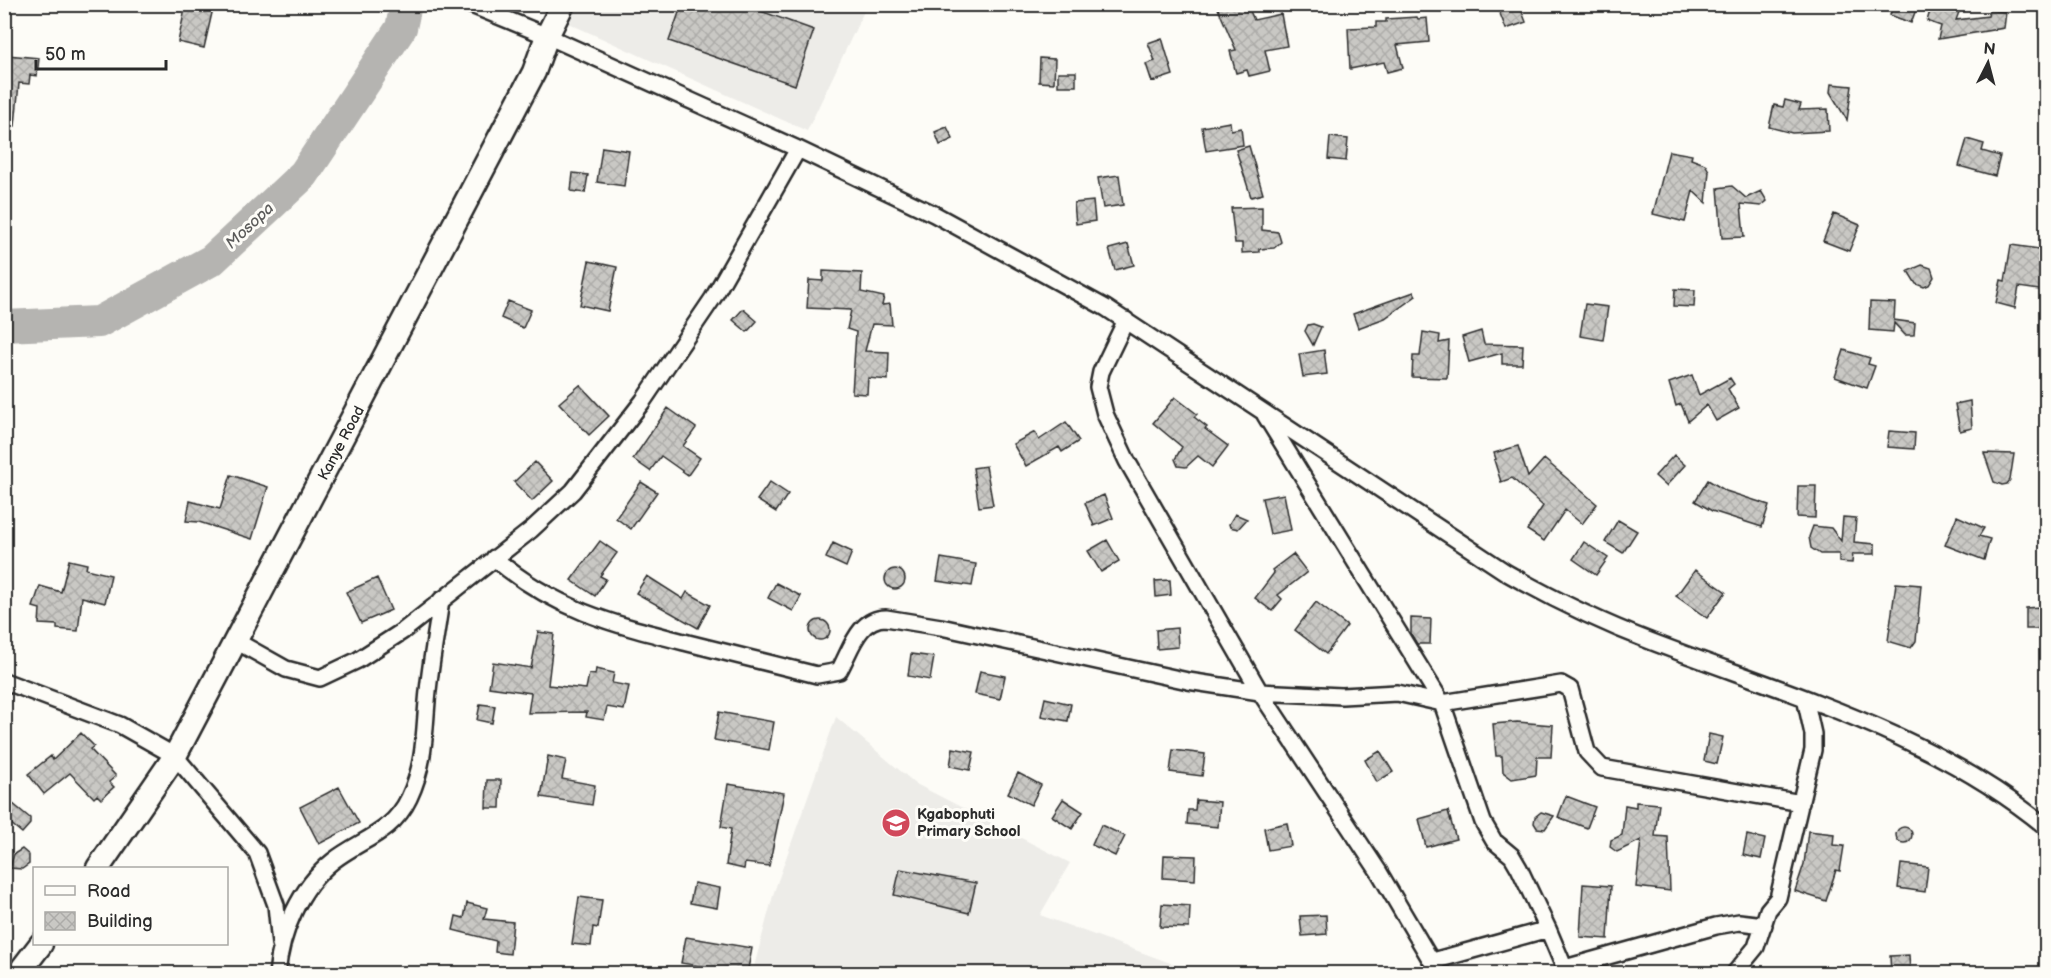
<svg xmlns="http://www.w3.org/2000/svg" width="2051" height="978" font-family="'Balsamiq Sans',sans-serif">
<style>
.built{fill:#edece8}
.lines{fill:none;stroke-linecap:round;stroke-linejoin:round}
.river{stroke:#b5b4b1;stroke-width:32}
.building{fill:url(#building-cross-hatch);stroke:#2b2b2b;stroke-width:1.5}
.street-casing{stroke:#2b2b2b;stroke-width:20}
.secondary-casing{stroke:#2b2b2b;stroke-width:27}
.street{stroke:#fdfcf7;stroke-width:15}
.secondary{stroke:#fdfcf7;stroke-width:22}
.labels{text-anchor:middle;stroke-width:6;stroke-linejoin:round;paint-order:stroke}
.street-label{font-size:15px;fill:#2b2b2b;stroke:#fdfcf7}
.poi-label{font-size:15px;font-weight:bold;fill:#2b2b2b;stroke:#fdfcf7;text-anchor:start}
.water-label{font-size:16px;font-style:italic;fill:#5b5b5a;stroke:#fdfcf7}
</style>
<defs>
<pattern id="building-cross-hatch" width="8" height="8" patternUnits="userSpaceOnUse" patternTransform="scale(1.5)"><rect width="8" height="8" fill="#c9c8c4"/><path d="M0 0l8 8M0 8l8-8" fill="none" stroke="#adaca9"/></pattern>
</defs>
<rect width="100%" height="100%" fill="#fdfcf7"/>
<filter id="ink" filterUnits="userSpaceOnUse"><feTurbulence type="fractalNoise" baseFrequency=".0167" numOctaves="2"/><feDisplacementMap in="SourceGraphic" scale="12" xChannelSelector="R" yChannelSelector="G"/><feConvolveMatrix kernelMatrix="1 2 1 2 8 2 1 2 1" color-interpolation-filters="sRGB"/></filter>
<g filter="url(#ink)">
<!-- built -->
<path class="built" d="M 528,5 L 867,5 L 807,131 Z
M 836,717 L 916,784 L 1070,863 L 1040,915 L 1184,968 L 1184,973 L 752,974 L 774,892 Z"/>
<g class="lines">
<!-- river -->
<path class="river" d="M 4,326 L 99,322 L 212,260 L 304,174 L 401,28 L 406,4"/>
</g>
<!-- building -->
<path class="building" d="M 186,4 L 214,4 L 204,48 L 178,42 Z
M 682,4 L 741,4 L 814,30 L 795,85 L 669,41 Z
M 1216,4 L 1247,4 L 1254,20 L 1281,14 L 1287,46 L 1265,50 L 1270,71 L 1249,76 L 1247,70 L 1236,73 L 1230,51 L 1236,50 Z
M 1519,4 L 1526,22 L 1506,29 L 1499,11 Z
M 1894,4 L 1918,4 L 1911,23 L 1890,15 Z
M 1932,4 L 1962,4 L 1956,20 L 1988,16 L 1989,10 L 2006,12 L 2004,28 L 1938,39 L 1941,26 L 1927,21 Z
M 1417,17 L 1418,19 L 1427,18 L 1429,42 L 1397,45 L 1403,68 L 1387,72 L 1384,62 L 1350,69 L 1348,28 L 1376,27 L 1376,22 L 1386,22 L 1386,19 Z
M 1162,38 L 1173,75 L 1152,82 L 1146,64 L 1155,61 L 1148,43 Z
M 7,55 L 39,58 L 37,76 L 30,75 L 29,84 L 19,83 L 15,126 L 4,126 L 4,62 Z
M 1040,58 L 1055,59 L 1054,83 L 1039,82 Z
M 1058,72 L 1076,72 L 1076,86 L 1058,86 Z
M 1831,84 L 1852,86 L 1847,120 L 1830,92 Z
M 1785,100 L 1801,104 L 1799,110 L 1828,109 L 1829,131 L 1792,133 L 1769,127 L 1774,105 L 1783,107 Z
M 1230,122 L 1231,130 L 1241,128 L 1243,145 L 1206,151 L 1202,127 Z
M 947,127 L 953,139 L 940,145 L 935,132 Z
M 1330,137 L 1348,139 L 1346,161 L 1328,159 Z
M 1967,139 L 1984,144 L 1982,151 L 2000,156 L 1995,176 L 1959,166 Z
M 1249,146 L 1263,194 L 1251,197 L 1236,150 Z
M 602,147 L 629,151 L 624,186 L 597,182 Z
M 1669,151 L 1692,155 L 1691,159 L 1705,164 L 1709,171 L 1706,203 L 1693,191 L 1685,222 L 1653,214 Z
M 573,173 L 588,175 L 585,193 L 571,191 Z
M 1119,175 L 1123,205 L 1103,208 L 1098,178 Z
M 1732,186 L 1746,198 L 1761,191 L 1767,201 L 1761,206 L 1741,204 L 1744,237 L 1722,238 L 1718,188 Z
M 1093,201 L 1095,221 L 1076,224 L 1074,203 Z
M 1262,207 L 1262,230 L 1278,232 L 1281,242 L 1274,248 L 1259,249 L 1259,252 L 1242,253 L 1242,243 L 1235,243 L 1231,208 Z
M 1834,214 L 1860,225 L 1849,251 L 1823,241 Z
M 1128,244 L 1134,265 L 1115,270 L 1109,249 Z
M 2011,245 L 2046,250 L 2046,291 L 2019,287 L 2015,308 L 1996,303 L 2001,280 L 2005,281 Z
M 589,261 L 617,267 L 608,311 L 580,305 Z
M 1922,265 L 1931,268 L 1934,277 L 1929,285 L 1924,287 L 1916,284 L 1908,271 Z
M 823,271 L 862,273 L 861,292 L 884,297 L 882,305 L 890,304 L 892,325 L 872,324 L 865,351 L 889,352 L 888,380 L 868,378 L 867,394 L 852,393 L 856,332 L 847,329 L 851,310 L 807,308 L 809,280 L 823,281 Z
M 1675,289 L 1695,290 L 1694,307 L 1674,306 Z
M 1414,292 L 1416,296 L 1385,318 L 1358,328 L 1353,314 Z
M 508,301 L 531,310 L 523,328 L 501,318 Z
M 1870,302 L 1895,303 L 1894,320 L 1915,323 L 1914,335 L 1905,335 L 1894,323 L 1893,332 L 1869,330 Z
M 1585,304 L 1608,307 L 1603,340 L 1580,336 Z
M 743,309 L 757,321 L 747,332 L 733,320 Z
M 1313,324 L 1321,327 L 1313,345 L 1305,331 L 1308,325 Z
M 1481,331 L 1484,344 L 1523,345 L 1522,364 L 1502,364 L 1502,353 L 1469,362 L 1462,337 Z
M 1423,332 L 1440,335 L 1439,343 L 1449,341 L 1447,378 L 1412,377 L 1413,356 L 1420,356 Z
M 1324,350 L 1327,374 L 1303,377 L 1299,354 Z
M 1844,350 L 1870,358 L 1868,364 L 1875,366 L 1867,388 L 1835,377 Z
M 1692,375 L 1699,395 L 1730,378 L 1734,384 L 1728,389 L 1739,408 L 1716,421 L 1707,405 L 1688,421 L 1681,404 L 1676,406 L 1669,383 Z
M 580,385 L 609,416 L 589,435 L 559,403 Z
M 1175,397 L 1197,414 L 1194,417 L 1207,427 L 1205,429 L 1228,446 L 1212,467 L 1198,456 L 1186,467 L 1178,466 L 1175,459 L 1182,447 L 1153,423 Z
M 1970,401 L 1972,428 L 1960,431 L 1955,404 Z
M 668,408 L 696,428 L 683,446 L 700,458 L 688,475 L 661,456 L 650,471 L 633,459 Z
M 1066,422 L 1079,441 L 1062,452 L 1059,447 L 1026,466 L 1013,444 L 1035,432 L 1039,440 Z
M 1889,431 L 1915,433 L 1914,449 L 1887,447 Z
M 1518,446 L 1528,477 L 1544,459 L 1597,504 L 1582,524 L 1565,510 L 1544,541 L 1527,530 L 1543,506 L 1512,478 L 1501,482 L 1494,460 L 1496,459 L 1494,453 Z
M 1984,453 L 2014,454 L 2010,480 L 2007,484 L 2002,485 L 1994,482 Z
M 1674,455 L 1685,465 L 1666,486 L 1655,476 Z
M 535,462 L 553,481 L 532,501 L 514,482 Z
M 986,466 L 993,505 L 979,507 L 973,468 Z
M 231,475 L 268,487 L 252,539 L 199,522 L 186,521 L 190,501 L 220,509 Z
M 1708,480 L 1726,491 L 1769,505 L 1762,527 L 1712,511 L 1695,501 Z
M 641,482 L 657,492 L 631,529 L 616,518 Z
M 770,482 L 788,494 L 776,512 L 757,500 Z
M 1798,486 L 1816,486 L 1815,518 L 1797,517 Z
M 1284,494 L 1291,530 L 1270,534 L 1262,498 Z
M 1104,495 L 1113,518 L 1094,526 L 1085,503 Z
M 1235,514 L 1247,519 L 1238,529 L 1230,527 L 1229,524 Z
M 1957,516 L 1984,528 L 1979,536 L 1990,539 L 1984,560 L 1945,545 Z
M 1843,517 L 1856,518 L 1854,542 L 1875,544 L 1875,554 L 1853,554 L 1852,563 L 1839,562 L 1839,554 L 1820,554 L 1811,548 L 1809,537 L 1813,526 L 1831,528 L 1841,541 Z
M 1618,520 L 1637,531 L 1623,553 L 1605,542 Z
M 1107,540 L 1119,561 L 1101,572 L 1088,551 Z
M 600,541 L 617,553 L 600,576 L 606,579 L 595,596 L 571,580 Z
M 1584,542 L 1608,558 L 1596,575 L 1573,559 Z
M 833,543 L 852,552 L 846,567 L 826,558 Z
M 1293,554 L 1307,572 L 1278,595 L 1282,599 L 1272,611 L 1255,598 L 1274,573 L 1272,570 Z
M 941,558 L 976,564 L 972,586 L 937,581 Z
M 69,560 L 87,564 L 86,569 L 111,575 L 105,603 L 82,597 L 78,631 L 57,629 L 57,625 L 39,624 L 40,609 L 33,607 L 40,586 L 61,592 Z
M885 579a10 10 0 1 1 20 0a10 10 0 1 1-20 0Z
M 1695,570 L 1726,592 L 1707,618 L 1676,596 Z
M 647,576 L 683,599 L 687,592 L 710,605 L 698,628 L 636,593 Z
M 377,578 L 391,610 L 361,623 L 346,592 Z
M 1170,580 L 1171,595 L 1156,597 L 1155,581 Z
M 776,583 L 801,596 L 793,611 L 768,598 Z
M 1896,583 L 1921,585 L 1916,641 L 1911,648 L 1888,641 Z
M 1316,602 L 1347,626 L 1326,654 L 1295,630 Z
M 2040,607 L 2041,629 L 2026,629 L 2026,608 Z
M 1411,618 L 1431,619 L 1430,644 L 1417,644 L 1411,634 Z
M810 630a10 10 0 1 1 20 0a10 10 0 1 1-20 0Z
M 1177,628 L 1178,647 L 1157,649 L 1156,630 Z
M 538,632 L 554,634 L 548,685 L 586,689 L 589,674 L 595,675 L 596,669 L 614,673 L 612,683 L 629,686 L 624,710 L 607,707 L 604,720 L 586,717 L 587,712 L 528,713 L 531,693 L 489,687 L 493,662 L 531,668 Z
M 911,654 L 934,657 L 930,680 L 908,676 Z
M 980,671 L 1005,676 L 1000,699 L 975,694 Z
M 1045,698 L 1071,704 L 1068,721 L 1041,716 Z
M 480,704 L 495,706 L 492,723 L 477,720 Z
M 719,712 L 774,722 L 769,750 L 714,740 Z
M 1517,722 L 1553,725 L 1551,757 L 1537,757 L 1536,775 L 1512,779 L 1503,772 L 1502,756 L 1496,756 L 1493,724 Z
M 81,733 L 94,746 L 90,749 L 116,776 L 109,782 L 114,787 L 101,799 L 97,795 L 94,798 L 70,773 L 44,794 L 28,774 L 51,756 L 53,760 Z
M 1709,734 L 1723,737 L 1717,764 L 1704,761 Z
M 953,748 L 974,752 L 970,770 L 950,766 Z
M 1173,750 L 1205,754 L 1202,776 L 1170,772 Z
M 1380,751 L 1393,772 L 1377,782 L 1365,760 Z
M 548,756 L 566,760 L 562,779 L 595,785 L 592,805 L 541,797 Z
M 1018,773 L 1041,785 L 1031,805 L 1008,793 Z
M 487,780 L 501,780 L 500,808 L 486,808 Z
M 728,784 L 784,793 L 769,866 L 745,863 L 744,869 L 726,865 L 731,829 L 721,827 Z
M 339,787 L 359,823 L 319,844 L 300,807 Z
M 1566,796 L 1595,807 L 1587,828 L 1558,817 Z
M 1063,799 L 1083,812 L 1072,829 L 1052,816 Z
M 1196,800 L 1220,802 L 1218,827 L 1187,824 L 1188,810 L 1195,810 Z
M 1636,802 L 1659,804 L 1655,836 L 1668,837 L 1670,891 L 1636,887 L 1641,840 L 1617,852 L 1610,847 L 1611,840 L 1622,835 L 1625,805 L 1636,807 Z
M 12,803 L 30,818 L 30,824 L 22,833 L 4,818 L 4,812 Z
M 1448,811 L 1456,839 L 1426,847 L 1419,819 Z
M 1541,812 L 1554,816 L 1545,829 L 1537,828 L 1534,823 L 1535,817 Z
M 1287,823 L 1291,846 L 1268,850 L 1264,828 Z
M 1101,825 L 1125,836 L 1115,856 L 1092,845 Z
M1896 835a8 8 0 1 1 16 0a8 8 0 1 1-16 0Z
M 1808,831 L 1834,834 L 1833,845 L 1844,846 L 1840,871 L 1836,870 L 1826,901 L 1795,891 L 1804,864 Z
M 1747,835 L 1765,839 L 1761,859 L 1743,855 Z
M 22,849 L 29,855 L 29,864 L 22,869 L 10,868 L 14,854 Z
M 1164,855 L 1196,856 L 1195,880 L 1163,878 Z
M 1901,864 L 1928,867 L 1925,892 L 1898,888 Z
M 900,869 L 976,883 L 969,913 L 894,895 Z
M 694,883 L 720,888 L 717,908 L 690,903 Z
M 1583,884 L 1611,886 L 1608,939 L 1580,937 Z
M 579,897 L 602,900 L 598,928 L 593,927 L 591,946 L 572,944 Z
M 467,903 L 487,908 L 484,919 L 513,922 L 510,954 L 495,952 L 496,941 L 453,930 L 456,916 L 464,918 Z
M 1162,904 L 1190,906 L 1189,928 L 1160,927 Z
M 1326,915 L 1327,934 L 1302,936 L 1300,916 Z
M 686,937 L 752,948 L 747,974 L 681,963 Z
M 1909,955 L 1910,974 L 1891,974 L 1890,956 Z"/>
<g class="lines">
<!-- street casing -->
<g class="street-casing">
<path id="street" d="M 469,4 L 547,36 L 798,149 L 934,214 L 1106,308 L 1507,573 C 1553,599 1600,622 1650,641 C 1787,694 1931,732 2046,827
M 1126,320 L 1101,372 L 1098,387 L 1105,414 L 1127,461 L 1260,692 L 1379,872 L 1439,974
M 1265,415 L 1442,703 L 1483,822 L 1494,841 L 1512,856 L 1519,868 L 1548,929
M 494,558 C 555,610 613,624 688,643 C 731,654 774,664 817,675 L 839,671 C 851,650 858,618 886,618 L 941,627 L 1188,681 L 1260,692 L 1342,696 L 1397,693 L 1442,703 L 1561,684 L 1570,689 L 1587,752 L 1602,768 L 1801,803
M 236,641 L 286,669 L 320,678 L 358,660 L 403,631 L 531,530 L 573,491 L 643,401 L 713,298 L 798,149
M 4,681 L 120,725 L 175,756 L 257,853 L 276,905 L 280,944
M 1433,961 L 1548,929 L 1567,974
M 1565,968 L 1716,926 L 1739,922 L 1764,925
M 277,974 C 281,932 299,888 333,861 C 361,839 392,834 409,798 C 426,763 424,728 428,691 C 431,660 437,630 441,600
M 1734,974 L 1756,947 L 1768,910 L 1778,898 L 1813,750 L 1813,734 L 1805,698"/>
</g>
<!-- secondary casing -->
<g class="secondary-casing">
<path id="secondary" d="M 98,868 L 175,756 L 534,72 L 547,36 L 563,4
M 18,974 L 41,944"/>
</g>
<!-- street -->
<use href="#street" class="street"/>
<!-- secondary -->
<use href="#secondary" class="secondary"/>
</g>
</g>
<!-- icons -->
<defs>
<g id="school-disc" transform="scale(1.5)"><circle r="9.5" fill="#d1495b" stroke="#fdfcf7"/><path d="M0-5L7-2L0 1L-7-2ZM-4 1L0 2.5L4 1V4Q0 6-4 4Z" fill="#fff"/></g>
</defs>
<g fill-rule="evenodd">
<use href="#school-disc" x="896" y="823"/>
</g>
<g class="labels">
<!-- street labels -->
<g class="street-label">
<text transform="translate(341 443) rotate(-62)" y="5">Kanye Road</text>
</g>
<!-- poi labels -->
<g class="poi-label">
<text x="917" y="819">Kgabophuti<tspan x="917" dy="17">Primary School</tspan></text>
</g>
<!-- water labels -->
<g class="water-label">
<text transform="translate(249 225) rotate(-43)" y="6">Mosopa</text>
</g>
</g>
<!-- margin -->
<rect width="2051" height="978" fill="none" stroke="#fdfcf7" stroke-width="24"/>
<rect x="12" y="12" width="2027" height="954" fill="none" stroke="#2b2b2b" stroke-width="2" filter="url(#ink)"/>
<!-- legend -->
<rect x="33" y="867" width="195" height="78" fill="#fdfcf7" stroke="#a9a8a5" stroke-width="1.5"/>
<rect x="45" y="886" width="30" height="9" fill="#fdfcf7" stroke="#a9a8a5" stroke-width="1.5"/>
<text x="87" y="897" font-size="18" fill="#2b2b2b">Road</text>
<rect x="45" y="912" width="30" height="18" fill="url(#building-cross-hatch)" stroke="#a9a8a5" stroke-width="1.5"/>
<text x="87" y="927" font-size="18" fill="#2b2b2b">Building</text>
<!-- north arrow -->
<g transform="translate(1988 63) rotate(6)" stroke="#fdfcf7" stroke-width="4.5" paint-order="stroke">
<path d="M0-4.5L10 22L0 15L-10 22Z" fill="#2b2b2b"/>
<text y="-9" font-size="16" font-weight="bold" text-anchor="middle" fill="#2b2b2b">N</text>
</g>
<!-- scale -->
<path d="M36 60v9h130v-9" fill="none" stroke="#2b2b2b" stroke-width="3"/>
<text x="45" y="60" font-size="18" fill="#2b2b2b" stroke="#fdfcf7" stroke-width="4.5" paint-order="stroke">50 m</text>
</svg>
